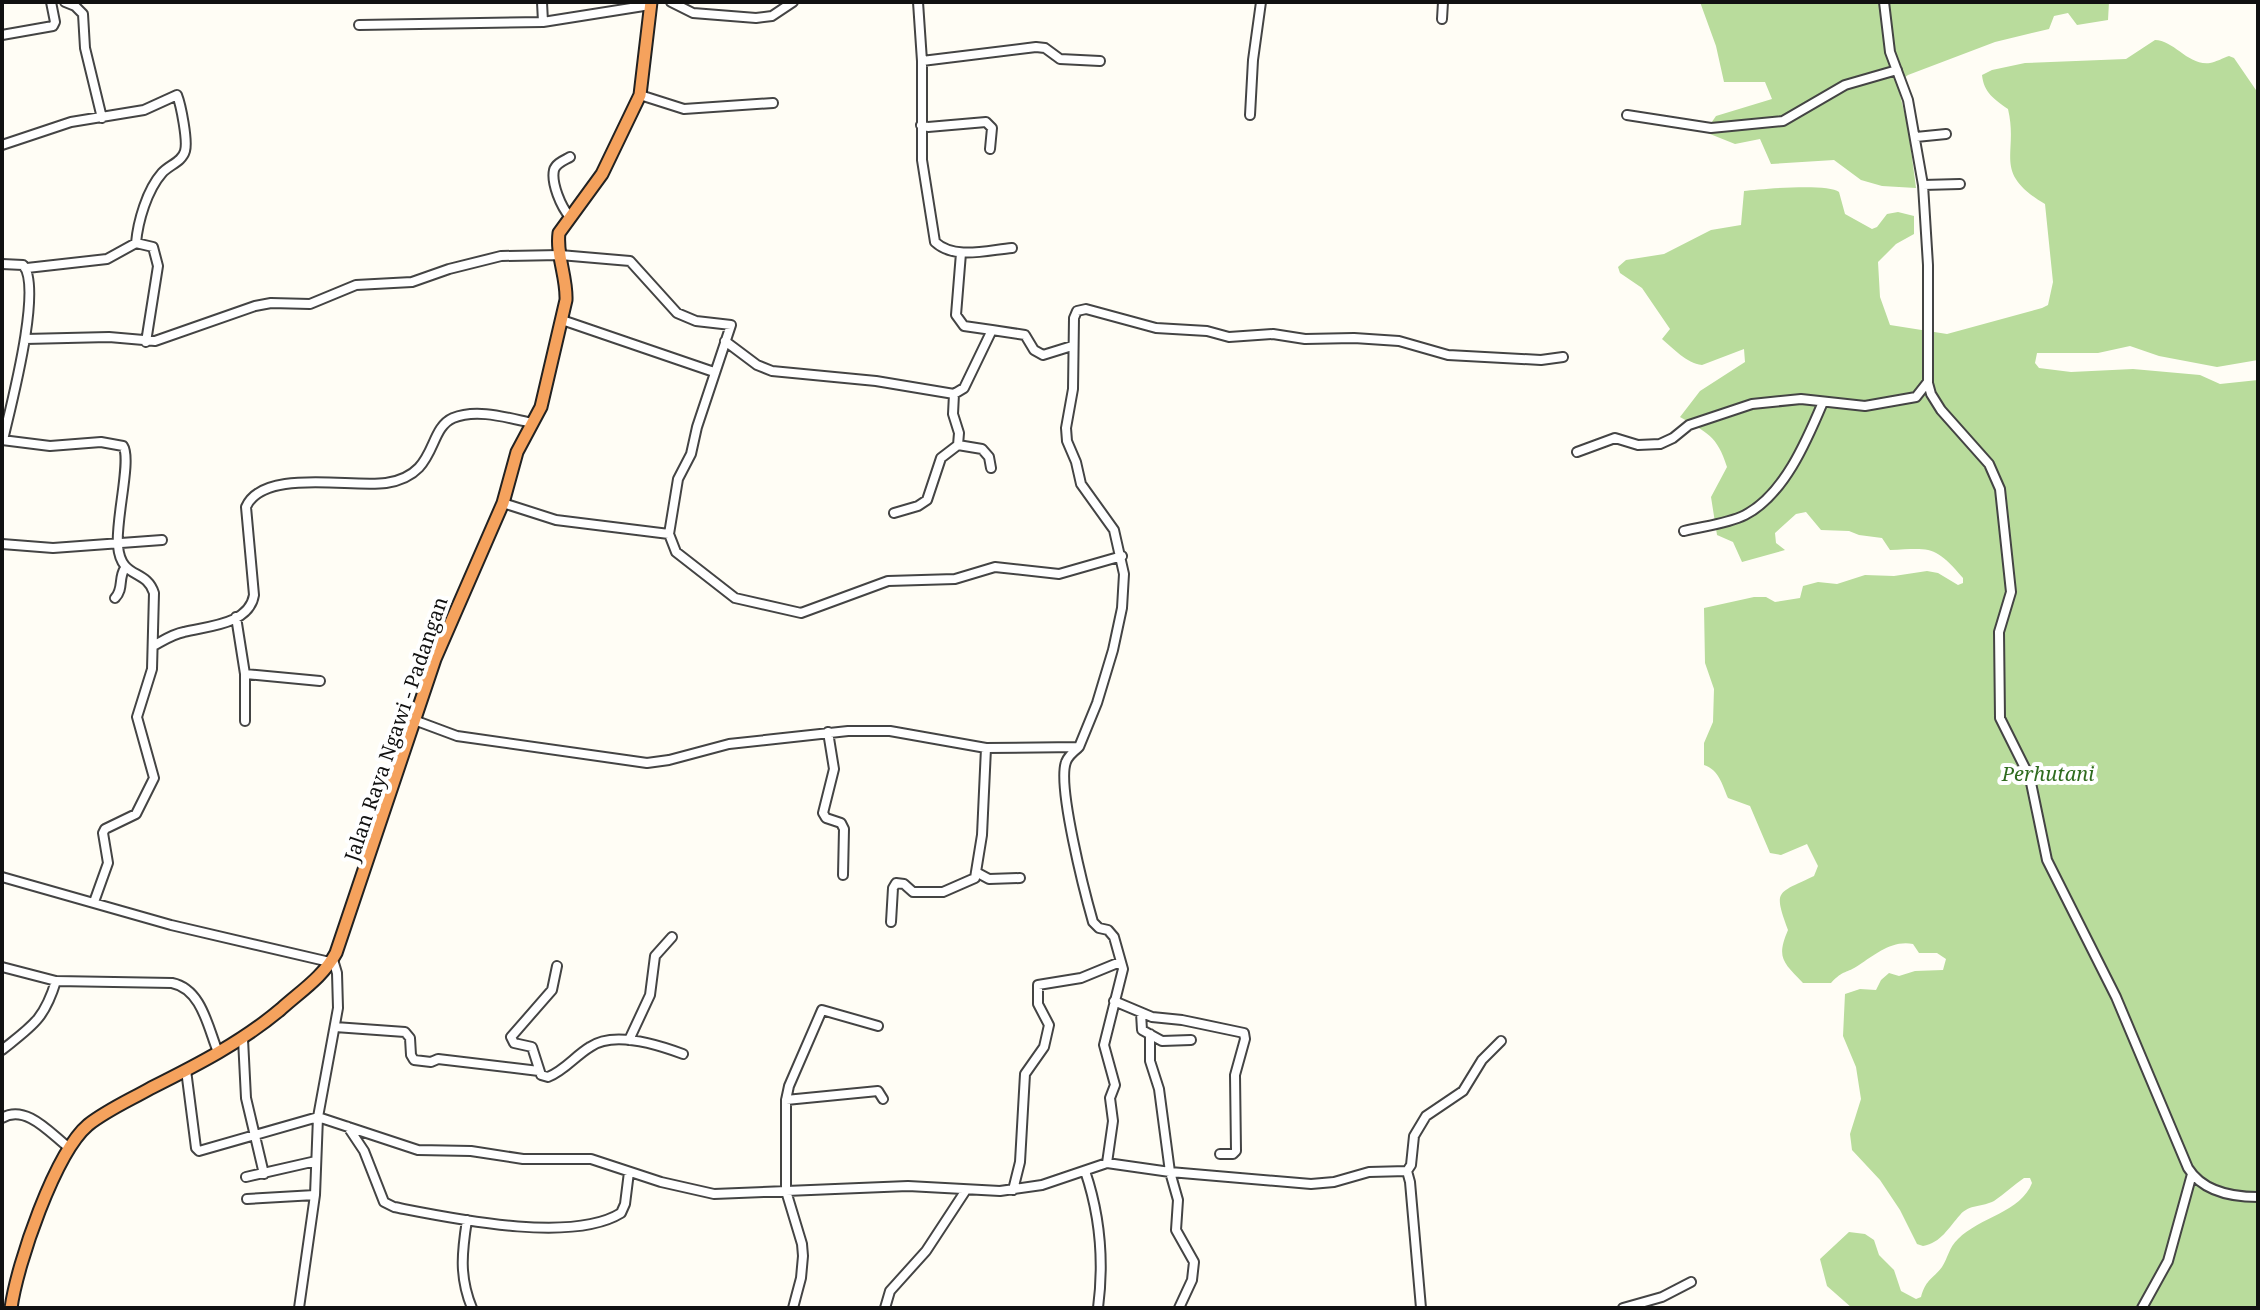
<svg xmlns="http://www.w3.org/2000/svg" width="2260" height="1310" font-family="'Noto Serif',serif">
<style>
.forest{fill:#b9dc9c}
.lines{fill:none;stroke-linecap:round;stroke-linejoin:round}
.minor-casing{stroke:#444;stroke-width:12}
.highway-casing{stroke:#222;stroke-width:15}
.minor{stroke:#fff;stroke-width:8}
.highway{stroke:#f5a25d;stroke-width:11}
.labels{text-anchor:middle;stroke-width:8;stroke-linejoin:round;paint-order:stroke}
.street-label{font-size:20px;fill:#111;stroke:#fff}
.park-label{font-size:20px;font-style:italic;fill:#2f6b1f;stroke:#fff}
</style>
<rect width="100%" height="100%" fill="#fffdf5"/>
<!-- forest -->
<path class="forest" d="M 1700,2 L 2109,2 L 2108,20 L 2077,25 L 2068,13 L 2054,16 L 2049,29 L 1995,42 L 1908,75 L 1897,83 L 1908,127 L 1916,188 L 1882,186 L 1861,180 L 1834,160 L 1771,164 L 1760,139 L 1735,144 L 1705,132 L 1716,116 L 1772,99 L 1765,82 L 1724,82 L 1716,46 Z
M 2155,40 C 2174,40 2188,66 2210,63 C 2216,62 2223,58 2229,56 L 2234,58 L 2258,93 L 2258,360 L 2217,367 L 2159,356 L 2130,346 L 2098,353 L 2037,353 L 2035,363 L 2039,368 L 2071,372 L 2133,369 L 2200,375 L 2220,384 L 2258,380 L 2258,1308 L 1852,1308 L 1827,1286 L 1820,1259 L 1849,1232 L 1865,1234 L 1874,1240 L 1879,1255 L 1894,1270 L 1901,1291 L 1916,1299 L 1921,1297 C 1926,1279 1932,1280 1942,1267 C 1948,1258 1949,1247 1958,1239 C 1980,1217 2021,1212 2032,1183 L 2030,1178 L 2024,1178 C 2014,1185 2004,1194 1994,1201 C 1983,1207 1969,1204 1960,1215 C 1949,1227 1941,1243 1923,1246 L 1917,1244 L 1900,1210 L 1880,1180 L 1852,1150 L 1850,1134 L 1861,1099 L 1856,1067 L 1843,1036 L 1845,994 L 1860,989 L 1876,990 L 1881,980 L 1889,973 L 1899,976 L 1915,971 L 1943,970 L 1946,959 L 1937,953 L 1919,953 L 1913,944 C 1891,940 1875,955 1859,965 C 1846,974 1844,969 1831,983 L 1803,983 C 1783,962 1776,958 1788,930 C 1773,889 1777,894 1814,876 L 1818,866 L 1807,844 L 1781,855 L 1770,853 L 1750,806 L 1728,798 C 1722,784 1719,770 1704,765 L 1704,743 L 1713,722 L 1714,689 L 1705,663 L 1704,608 L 1754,597 L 1766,597 L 1775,602 L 1800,598 L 1803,586 L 1818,582 L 1837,584 L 1865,575 L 1894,576 L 1927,571 L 1938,573 L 1958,585 L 1963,583 L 1963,578 C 1935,545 1931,548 1890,550 L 1882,538 L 1859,535 L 1849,531 L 1821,530 L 1806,512 L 1796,514 L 1775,533 L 1776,543 L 1785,550 L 1742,562 L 1733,542 L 1717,535 L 1711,497 L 1727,467 C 1717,435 1707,433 1680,417 L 1700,391 L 1745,362 L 1744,349 L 1702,365 C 1686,363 1674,349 1662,339 L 1670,329 L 1642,288 L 1620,273 L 1618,267 L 1626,260 L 1664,254 L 1711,230 L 1741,225 L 1744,191 C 1761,189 1828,183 1839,192 L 1845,214 L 1872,229 L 1877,227 L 1887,214 L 1898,212 L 1914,216 L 1914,234 L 1896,244 L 1878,262 L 1880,297 L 1890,325 L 1947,334 L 2042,308 L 2048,305 L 2053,282 L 2045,204 C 1991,172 2019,155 2008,109 C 1994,99 1984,93 1982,75 L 1992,70 L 2025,63 L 2126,59 Z"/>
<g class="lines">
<!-- minor casing -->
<g class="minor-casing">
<path id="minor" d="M 65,2 L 75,6 L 83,14 L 85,48 L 102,118
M 542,2 L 543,22
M 671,2 L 693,13 L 756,18 L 772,16 L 793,2
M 918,2 L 922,61 L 922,160 L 935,242 C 954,260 988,250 1012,248
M 1884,2 L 1890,52 L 1908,100 L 1923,185 L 1928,265 L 1928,383 L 1931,394 L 1941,410 L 1989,464 L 2000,489 L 2011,592 L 1999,632 L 2000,718 L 2030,778 L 2047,860 L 2116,997 L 2188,1168 C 2203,1192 2232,1197 2258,1197
M 1442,19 L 1443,2
M 359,25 L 543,22 L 650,5
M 2,35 L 53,26 L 55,22 L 51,2
M 922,61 L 1036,47 L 1045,48 L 1060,59 L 1100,61
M 640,95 L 684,109 L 773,103
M 1250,115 L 1253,60 L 1261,2
M 1627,115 L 1711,128 L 1783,121 L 1845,85 L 1897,70
M 921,125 L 928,127 L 986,122 L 992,128 L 990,149
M 1916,137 L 1946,134
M 2,145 L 71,122 L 144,110 L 177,95 C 181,105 188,141 185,151 C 182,162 169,165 162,173 C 147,190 138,221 136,243
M 1923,185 L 1960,184
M 570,217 C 561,207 551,183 554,170 C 556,163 565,160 570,157
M 961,253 L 956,315 L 964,326 L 992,330
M 2,264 L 23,265 C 43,287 10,409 3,440
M 27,268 L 107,259 L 136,243 L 153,247 L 158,266 L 146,342
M 562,320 L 714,372
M 25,339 L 109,337 L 155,341 L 255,306 L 271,303 L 310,304 L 356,285 L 412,282 L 449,269 L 501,256 L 560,255 L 630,261 L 677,313 L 696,321 L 731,325 L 697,427 L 691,454 L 678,479 L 669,534 L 556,520 L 503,503
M 725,341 L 757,365 L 772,371 L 876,381 L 954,394 L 964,388 L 992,330 L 1025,335 L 1034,350 L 1043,355 L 1072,346
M 2,440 L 50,446 L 101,442 L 123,446 C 132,459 115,522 118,546 C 121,580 146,568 154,593 L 152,669 L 137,717 L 154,778 L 136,814 L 105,829 L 103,833 L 108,863 L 94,902
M 958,445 L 982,449 L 989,457 L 991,468
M 1577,452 L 1615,438 L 1638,445 L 1660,444 L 1673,438 L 1689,425 L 1752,404 L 1801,399 L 1865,406 L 1916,397 L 1927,383
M 894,513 L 918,506 L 927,500 L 941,458 L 958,445 L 959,433 L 953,414 L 954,394
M 1684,531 C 1704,526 1727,524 1745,515 C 1784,495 1807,440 1823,402
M 669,534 L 676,552 L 735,598 L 801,613 L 888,581 L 955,579 L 995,567 L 1059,574 L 1122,556
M 2,544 L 53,548 L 162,540
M 115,598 C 124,589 118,578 125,568
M 236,617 L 245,674 L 245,721
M 155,645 C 164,640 173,634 184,632 C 207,626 249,625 254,595 L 246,507 C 263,468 350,488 386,483 C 439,475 426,430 453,418 C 477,408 508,418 532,423
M 245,674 L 320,681
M 414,720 L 457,736 L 647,763 L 669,760 L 729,744 L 848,731 L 890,731 L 986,748 L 1079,747 L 1097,703 L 1113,650 L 1122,608 L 1124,574 L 1114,530 L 1081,484 L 1076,462 L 1067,441 L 1066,428 L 1073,389 L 1074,318 L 1077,311 L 1086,309 L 1156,328 L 1207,331 L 1229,337 L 1273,334 L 1305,339 L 1354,338 L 1399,341 L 1448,355 L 1541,360 L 1563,357
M 828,732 L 834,769 L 823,813 L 826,818 L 841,823 L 844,829 L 843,875
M 1078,748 C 1073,752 1068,756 1066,762 C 1057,786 1085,894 1093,922 L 1099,928 L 1108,930 L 1114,937 L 1123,969 L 1104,1045 L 1115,1085 L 1110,1098 L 1113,1121 L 1107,1163
M 976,872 L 989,879 L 1020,878
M 2,877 L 171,925 L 334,963 L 337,973 L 338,1008 L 318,1117 L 315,1195 L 299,1308
M 891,922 L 893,888 L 896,883 L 904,884 L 913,892 L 943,892 L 975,878 L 982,835 L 986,748
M 557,966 L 552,990 L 511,1037 L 514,1043 L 532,1047 L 541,1075 L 548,1077 C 564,1071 575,1056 590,1047 C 614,1030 659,1045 683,1054
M 2,967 L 56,981 L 172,983 C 202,989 208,1028 218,1052
M 1114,1001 L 1152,1017 L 1182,1020 L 1244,1033 L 1245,1039 L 1235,1075 L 1236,1151 L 1233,1154 L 1220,1154
M 1141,1013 L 1142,1030 L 1162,1041 L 1191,1040
M 335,1027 L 405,1032 L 410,1038 L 411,1055 L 414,1060 L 431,1062 L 438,1059 L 539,1071
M 1150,1034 L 1150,1061 L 1159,1089 L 1170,1172 L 1178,1200 L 1176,1230 L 1194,1262 L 1192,1280 L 1179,1308
M 243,1039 L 246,1098 L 264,1174
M 629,1040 L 650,995 L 655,956 L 672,937
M 2,1050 C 32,1026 44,1020 56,981
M 186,1070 L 196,1148 L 199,1151 L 318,1117 L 418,1150 L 471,1151 L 523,1159 L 591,1159 L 661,1182 L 714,1194 L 908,1186 L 1000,1191 L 1042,1185 L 1107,1163 L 1170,1172 L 1311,1184 L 1334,1182 L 1369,1172 L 1407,1171 L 1411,1165 L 1414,1136 L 1426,1116 L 1463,1091 L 1482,1060 L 1501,1041
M 786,1100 L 878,1091 L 883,1099
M 2,1118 C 26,1104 50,1133 68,1147
M 348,1127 L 364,1151 L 384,1202 L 394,1207 C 451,1218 571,1244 621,1213 L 625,1204 L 629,1172
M 1085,1171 C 1100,1215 1104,1262 1098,1308
M 1407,1171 L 1410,1182 L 1421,1308
M 246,1177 L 316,1161
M 1013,1190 L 1020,1162 L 1025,1074 L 1044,1047 L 1049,1025 L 1038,1004 L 1038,985 L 1081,978 L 1120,962
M 247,1199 L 315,1195
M 467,1220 C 462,1252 459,1277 472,1308
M 793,1308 L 801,1278 L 803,1256 L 802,1244 L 786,1191 L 786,1100 L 789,1086 L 822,1010 L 878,1026
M 885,1308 L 890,1291 L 926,1251 L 966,1190
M 1623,1308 L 1662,1297 L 1691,1282
M 2142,1308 L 2168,1261 L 2192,1174"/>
</g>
<!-- highway casing -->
<g class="highway-casing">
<path id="highway" d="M 11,1308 C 17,1264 55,1153 88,1125 C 107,1110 130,1100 151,1088 C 197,1065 242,1042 281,1009 C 301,991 323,977 336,953 L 435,659 L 503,503 L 517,452 L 541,407 L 566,300 C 567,277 556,255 559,233 L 602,174 L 640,95 L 651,2"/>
</g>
<!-- minor -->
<use href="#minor" class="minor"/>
<!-- highway -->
<use href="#highway" class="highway"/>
</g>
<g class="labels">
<!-- street labels -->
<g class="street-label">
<text transform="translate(396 729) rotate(-71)" y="7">Jalan Raya Ngawi - Padangan</text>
</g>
<!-- park labels -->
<g class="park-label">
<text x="2048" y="781">Perhutani</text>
</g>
</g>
<!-- border -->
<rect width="2260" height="1310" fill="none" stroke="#111111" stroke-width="8"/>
</svg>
